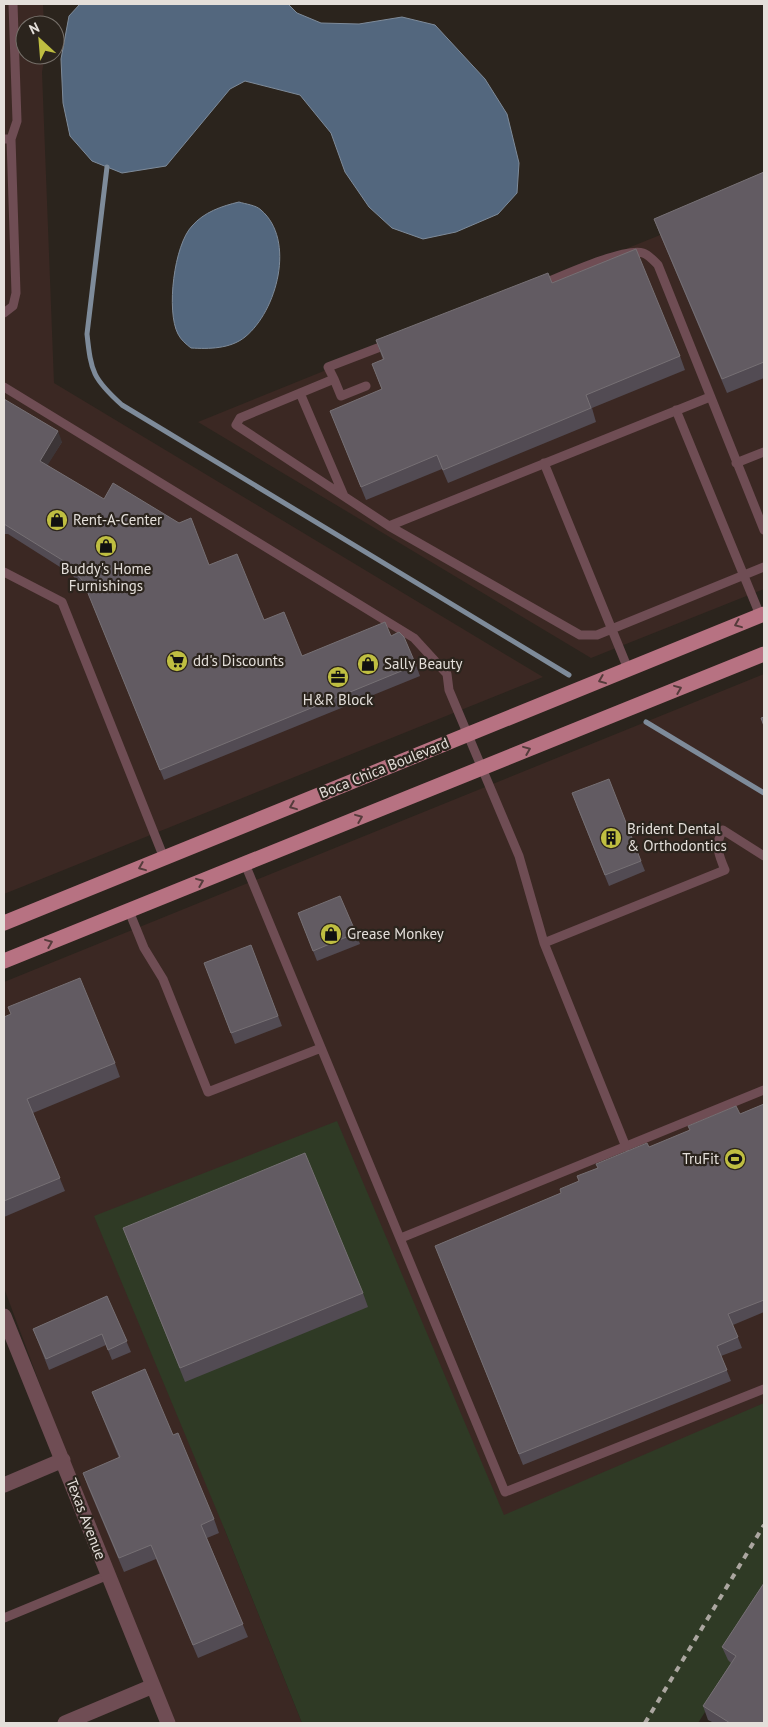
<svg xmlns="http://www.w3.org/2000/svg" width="768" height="1727" font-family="'PT Sans',sans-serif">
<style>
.commercial{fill:#3b2823}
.green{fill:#2f3a25}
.water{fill:#53677e;stroke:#7e8b9a}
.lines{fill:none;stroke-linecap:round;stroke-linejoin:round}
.stream{stroke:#7e8b9a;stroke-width:5}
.lane{stroke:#6f4d54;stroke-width:9}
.street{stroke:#6f4d54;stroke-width:15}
.primary{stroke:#b77282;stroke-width:15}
.rail{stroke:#aba6a0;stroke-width:4;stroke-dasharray:6 6;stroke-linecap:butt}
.wall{fill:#524b53}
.shaded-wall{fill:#3c3537}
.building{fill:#625b62;stroke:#767074}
.oneway{stroke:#553b3b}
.labels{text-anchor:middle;stroke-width:4.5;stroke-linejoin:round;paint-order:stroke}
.poi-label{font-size:15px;fill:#e4dfda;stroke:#2b241d;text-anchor:start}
.street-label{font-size:15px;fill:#e4dfda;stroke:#2b241d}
</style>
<rect width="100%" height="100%" fill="#2b241d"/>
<!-- commercial -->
<path class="commercial" d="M 4,4 L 43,4 L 44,25 L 25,25 L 25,55 L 45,55 L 42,72 L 54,383 L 543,677 L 4,894 Z
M 764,193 L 764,589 L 591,658 L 198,422 Z
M 764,674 L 764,1419 L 508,1526 L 385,1239 L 224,1528 L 302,1723 L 166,1723 L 4,1288 L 4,982 Z"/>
<!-- green -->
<path class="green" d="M 337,1121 L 504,1515 L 764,1403 L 764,1620 L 698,1723 L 302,1723 L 224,1528 L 94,1216 Z"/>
<!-- water -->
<path class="water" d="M 80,4 L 288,4 L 297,13 L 321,23 L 359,24 L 402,17 L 435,25 L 485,79 L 507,114 L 519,163 L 517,193 L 498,214 L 456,232 L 423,239 L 392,228 L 369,207 L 345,172 L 331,133 L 300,95 L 245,81 L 230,89 L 166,166 L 122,173 L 92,161 L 70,136 L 63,103 L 61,59 L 69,16 Z
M 239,202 C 245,204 256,205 261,210 C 296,240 277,311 245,337 C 230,349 209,349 191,348 C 186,344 181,340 178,334 C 166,311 174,245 192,226 C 204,212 222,206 239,202 Z"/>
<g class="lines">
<!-- stream -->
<path class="stream" d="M 107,167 L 87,334 C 91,372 93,379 122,405 L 569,675
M 646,722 L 764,793"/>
<!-- lane -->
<path class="lane" d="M 4,139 L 11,139 L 16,293 L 13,306 L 4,313
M 11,139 L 17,121 L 13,4
M 540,285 C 560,277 625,247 643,253 C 649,255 654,261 658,265 L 764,530
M 388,344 L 328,367 L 334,379 L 240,418 L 236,425 L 389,526 L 580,635 L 597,635 L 764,567
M 334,379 L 341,396 L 366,386
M 4,387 L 414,638 L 447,674 L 449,690 L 519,856 L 544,943 L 626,1147
M 300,393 L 344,496
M 676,410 L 760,615
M 544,463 L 628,669
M 736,463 L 764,452
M 389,526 L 710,397
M 4,572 L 62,602 L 164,858
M 245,864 L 505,1492 L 764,1389
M 129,911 L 144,948 L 163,979 L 208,1092 L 321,1048
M 544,943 L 725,870 C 719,856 714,844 723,830 L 764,856
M 401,1238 L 764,1090
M 4,1618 L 108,1575"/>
<!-- street -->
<path class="street" d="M 4,1316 L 168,1723
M 4,1485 L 63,1460
M 65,1723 L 153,1686"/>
<!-- primary -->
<path class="primary" d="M 4,923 L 764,614
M 4,961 L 764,654"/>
<!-- rail -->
<path class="rail" d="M 645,1723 L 764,1525"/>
</g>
<!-- wall -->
<path class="wall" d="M 764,172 L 764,378 L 727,393 L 659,232 L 654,219 Z
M 552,283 L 680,356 L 685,370 L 592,408 L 596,422 L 448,483 L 442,469 L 366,500 L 330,411 L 382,390 L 372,364 L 383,360 L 376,340 Z
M 4,399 L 62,442 L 47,465 L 209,565 L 264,620 L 302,656 L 391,636 L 416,665 L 420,676 L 164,780 L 87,591 L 71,574 L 8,534 L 4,534 Z
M 576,804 L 641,861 L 645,871 L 609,886 Z
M 298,913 L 356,933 L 360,944 L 317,961 Z
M 251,945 L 282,1026 L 235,1044 L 204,963 Z
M 4,1017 L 115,1063 L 120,1077 L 33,1113 L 65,1191 L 4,1217 Z
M 764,1104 L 764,1312 L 733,1325 L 742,1348 L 721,1356 L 731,1381 L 523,1465 L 435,1246 L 561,1193 L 579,1181 L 649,1147 L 740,1114 Z
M 123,1228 L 363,1293 L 368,1307 L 185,1382 Z
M 107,1296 L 131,1352 L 112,1360 L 106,1345 L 49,1370 L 33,1329 Z
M 92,1392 L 173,1435 L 214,1519 L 219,1533 L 207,1538 L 248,1637 L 198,1658 L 156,1559 L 124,1572 L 88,1487 L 83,1473 L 119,1458 Z
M 764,1583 L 764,1723 L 714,1723 L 708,1720 L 703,1706 L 731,1663 L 728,1660 L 722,1647 Z"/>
<!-- shaded-wall -->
<path class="shaded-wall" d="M 58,431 L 62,442 L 44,471 L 40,461 Z"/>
<!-- building -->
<path class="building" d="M 764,172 L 764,362 L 722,379 L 654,219 Z
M 636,249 L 680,356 L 586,395 L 591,408 L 443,470 L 437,455 L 361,487 L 330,411 L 382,389 L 372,364 L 384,359 L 376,340 L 548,273 L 552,283 Z
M 4,399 L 58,431 L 40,461 L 104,499 L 113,483 L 179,523 L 191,518 L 209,565 L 237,554 L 264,620 L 284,612 L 302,656 L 385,622 L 391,636 L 399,632 L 404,637 L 416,665 L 160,770 L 83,581 L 67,563 L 4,524 Z
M 764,717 L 764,726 L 761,718 Z
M 609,779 L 641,861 L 605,875 L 572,793 Z
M 340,896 L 356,933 L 313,951 L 298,913 Z
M 251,945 L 278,1016 L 231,1033 L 204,963 Z
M 80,978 L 115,1063 L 27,1099 L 60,1178 L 4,1201 L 4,1017 L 11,1014 L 8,1007 Z
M 764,1104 L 764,1300 L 728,1314 L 738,1337 L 717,1346 L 727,1370 L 519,1454 L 435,1246 L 561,1193 L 560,1189 L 579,1181 L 577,1176 L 598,1168 L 596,1164 L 647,1143 L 649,1147 L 690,1130 L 688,1126 L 736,1106 L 740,1114 Z
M 305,1153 L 363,1293 L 180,1368 L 123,1228 Z
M 107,1296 L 127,1341 L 108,1350 L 102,1334 L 46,1359 L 33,1329 Z
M 145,1369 L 173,1435 L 178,1433 L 214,1519 L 201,1525 L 243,1624 L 193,1645 L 151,1545 L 119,1558 L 83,1473 L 120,1457 L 92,1392 Z
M 764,1583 L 764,1723 L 730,1723 L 703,1706 L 736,1656 L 722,1647 Z"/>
<!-- one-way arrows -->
<defs><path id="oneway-chevron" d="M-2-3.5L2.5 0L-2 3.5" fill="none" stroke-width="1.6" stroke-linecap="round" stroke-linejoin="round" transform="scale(1.25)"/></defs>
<g class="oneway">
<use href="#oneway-chevron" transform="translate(738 624) rotate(158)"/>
<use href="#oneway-chevron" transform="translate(602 680) rotate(158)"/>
<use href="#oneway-chevron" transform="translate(678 689) rotate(-22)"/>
<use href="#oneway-chevron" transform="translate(527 750) rotate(-22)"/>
<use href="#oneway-chevron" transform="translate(293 806) rotate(158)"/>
<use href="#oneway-chevron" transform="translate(359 818) rotate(-22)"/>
<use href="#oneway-chevron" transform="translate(142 867) rotate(158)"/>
<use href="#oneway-chevron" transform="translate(200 882) rotate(-22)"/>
<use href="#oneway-chevron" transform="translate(49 943) rotate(-22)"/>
</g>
<!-- icons -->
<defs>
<g id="shop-disc" transform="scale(1.125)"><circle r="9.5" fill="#bfbe41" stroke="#2b241d"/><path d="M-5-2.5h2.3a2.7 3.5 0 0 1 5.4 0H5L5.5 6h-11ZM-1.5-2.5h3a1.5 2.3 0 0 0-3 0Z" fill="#111"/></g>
<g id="supermarket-disc" transform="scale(1.125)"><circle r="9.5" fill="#bfbe41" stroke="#2b241d"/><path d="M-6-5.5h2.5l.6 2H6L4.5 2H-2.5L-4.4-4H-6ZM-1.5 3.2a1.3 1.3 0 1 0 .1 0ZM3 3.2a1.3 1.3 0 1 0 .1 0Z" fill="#111"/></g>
<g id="office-disc" transform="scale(1.125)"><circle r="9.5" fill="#bfbe41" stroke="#2b241d"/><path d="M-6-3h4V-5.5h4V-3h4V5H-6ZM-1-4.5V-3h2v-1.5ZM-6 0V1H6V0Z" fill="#111"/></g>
<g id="building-disc" transform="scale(1.125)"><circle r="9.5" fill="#bfbe41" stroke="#2b241d"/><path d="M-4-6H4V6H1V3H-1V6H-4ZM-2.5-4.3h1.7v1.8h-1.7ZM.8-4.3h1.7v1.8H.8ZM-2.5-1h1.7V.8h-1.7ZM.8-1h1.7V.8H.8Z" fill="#111"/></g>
<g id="stadium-disc" transform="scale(1.125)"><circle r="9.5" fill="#bfbe41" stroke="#2b241d"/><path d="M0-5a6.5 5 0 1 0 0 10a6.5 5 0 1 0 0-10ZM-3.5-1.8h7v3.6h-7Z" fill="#111"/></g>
</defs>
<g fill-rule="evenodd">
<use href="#shop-disc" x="57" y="520"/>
<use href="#shop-disc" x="106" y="546"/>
<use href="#supermarket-disc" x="177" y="661"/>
<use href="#shop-disc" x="368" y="664"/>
<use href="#office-disc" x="338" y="677"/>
<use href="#building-disc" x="611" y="838"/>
<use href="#shop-disc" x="331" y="934"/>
<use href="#stadium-disc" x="735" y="1159"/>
</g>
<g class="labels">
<!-- poi labels -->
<g class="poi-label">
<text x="73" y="525">Rent-A-Center</text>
<text x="106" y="574" text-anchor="middle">Buddy's Home<tspan x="106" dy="17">Furnishings</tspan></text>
<text x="193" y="666">dd's Discounts</text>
<text x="384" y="669">Sally Beauty</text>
<text x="338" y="705" text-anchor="middle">H&amp;R Block</text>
<text x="627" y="834">Brident Dental<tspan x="627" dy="17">&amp; Orthodontics</tspan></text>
<text x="347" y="939">Grease Monkey</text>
<text x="719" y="1164" text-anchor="end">TruFit</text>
</g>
<!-- street labels -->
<g class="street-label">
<text transform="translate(384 768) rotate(-22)" y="5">Boca Chica Boulevard</text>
<text transform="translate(86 1519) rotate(69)" y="5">Texas Avenue</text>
</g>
</g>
<!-- border -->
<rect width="768" height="1727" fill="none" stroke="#e4dfda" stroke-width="10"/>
<!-- north arrow -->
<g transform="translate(40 40) rotate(334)"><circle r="24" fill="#2b241d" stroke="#756f69"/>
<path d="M0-4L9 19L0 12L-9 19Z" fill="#bfbe41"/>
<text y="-8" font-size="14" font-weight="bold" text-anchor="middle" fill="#e4dfda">N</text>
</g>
</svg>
